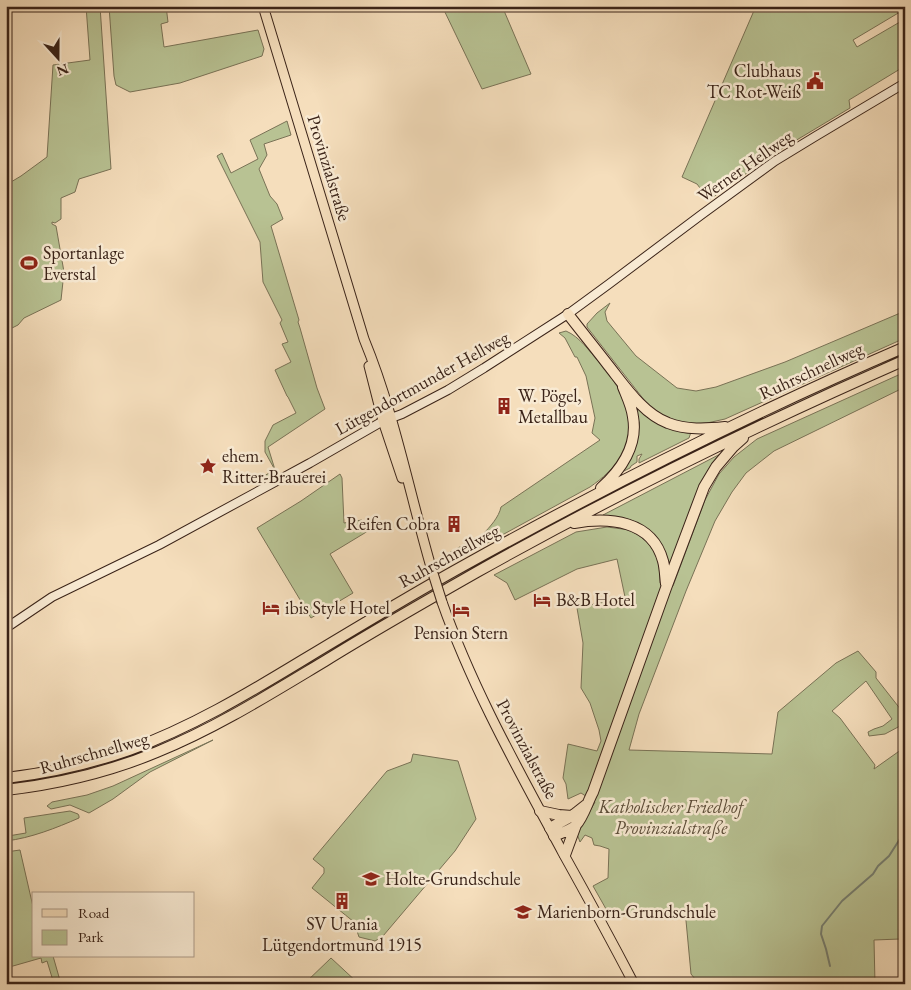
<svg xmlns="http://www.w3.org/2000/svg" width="911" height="990" font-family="'EB Garamond',serif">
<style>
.green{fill:#b8c293;stroke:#797256}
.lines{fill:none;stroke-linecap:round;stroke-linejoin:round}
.stream{stroke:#757f72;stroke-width:2}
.secondary-casing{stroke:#3a2318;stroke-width:10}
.primary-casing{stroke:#3a2318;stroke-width:11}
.motorway-casing{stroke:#3a2318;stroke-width:12}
.secondary{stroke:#f8ead3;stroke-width:8}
.primary{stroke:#f5debc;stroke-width:9}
.motorway{stroke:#f5debc;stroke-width:10}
.primary-bridge-casing{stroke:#3a2318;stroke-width:11;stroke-linecap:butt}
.primary-bridge{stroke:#f5debc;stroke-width:9}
.labels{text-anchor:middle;stroke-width:5;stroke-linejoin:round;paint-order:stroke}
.poi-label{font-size:18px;fill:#3a2318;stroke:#f8ead3;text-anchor:start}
.street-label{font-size:18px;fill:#3a2318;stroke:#f8ead3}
.park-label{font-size:18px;font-style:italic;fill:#5a4b37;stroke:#f8ead3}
</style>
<rect width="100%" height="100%" fill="#f5debc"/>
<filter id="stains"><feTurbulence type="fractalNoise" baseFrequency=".004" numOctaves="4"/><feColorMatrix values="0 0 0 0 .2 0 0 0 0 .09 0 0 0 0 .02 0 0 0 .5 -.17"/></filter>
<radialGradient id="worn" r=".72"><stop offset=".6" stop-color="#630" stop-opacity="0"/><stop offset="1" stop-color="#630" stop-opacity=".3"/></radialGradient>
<!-- green -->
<path class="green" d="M 86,6 L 100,6 L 111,169 L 79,179 L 75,192 L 61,198 L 61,219 L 55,223 L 52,222 L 52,224 L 56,226 L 64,272 L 61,300 L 24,318 L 18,325 L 6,331 L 6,185 L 21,176 L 47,157 L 53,65 L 90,60 Z
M 109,6 L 166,6 L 168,22 L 161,24 L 164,47 L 258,30 L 264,49 L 262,56 L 180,83 L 130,92 L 116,85 L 114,76 Z
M 442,6 L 502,6 L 531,74 L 482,89 Z
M 756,6 L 757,9 L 759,6 L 905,6 L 905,9 L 853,40 L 857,47 L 905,19 L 905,66 L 849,100 L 850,108 L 775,153 L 709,200 L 697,184 L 682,177 Z
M 287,121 L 291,135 L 264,144 L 267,155 L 259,169 L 270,196 L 277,204 L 283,219 L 271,226 L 299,320 L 298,322 L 300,328 L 317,388 L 325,409 L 268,447 L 276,473 L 258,483 L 254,475 L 257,474 L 260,478 L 275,470 L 265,452 L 265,441 L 273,425 L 296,413 L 288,397 L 287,396 L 275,370 L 291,362 L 282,344 L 288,342 L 280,323 L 282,320 L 263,282 L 260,242 L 217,156 L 222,153 L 231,173 L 258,159 L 250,140 Z
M 610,303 L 605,312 L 607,321 L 636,356 L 677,388 L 696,391 L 716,387 L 785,362 L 905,311 L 905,338 L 725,419 L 707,423 L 686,424 L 669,419 L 652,410 L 587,327 L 587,324 L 597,313 Z
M 566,331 C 580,337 589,351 599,362 C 616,382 633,407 629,434 C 629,437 629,442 628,445 C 626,449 623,452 622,455 C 613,469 603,478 590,487 L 440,569 L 438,564 L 440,558 L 483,534 C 490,527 499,517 501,507 L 600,440 L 592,433 L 595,418 L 586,376 L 577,357 L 575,357 L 565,338 L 559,333 Z
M 905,372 L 905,387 L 774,451 L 746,473 L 732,492 L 715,521 L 686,591 L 639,714 L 629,750 L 772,754 L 778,712 L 836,663 L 858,651 L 876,672 L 876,678 L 905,715 L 905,733 L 900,726 L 885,734 L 869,736 L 868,732 L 874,729 L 883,726 L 892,719 L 866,681 L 832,711 L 840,718 L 875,765 L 874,769 L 905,747 L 905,926 L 900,939 L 874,940 L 875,984 L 863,984 L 862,982 L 853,984 L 699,984 L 691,974 L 685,910 L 610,916 L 593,886 L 608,878 L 609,849 L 600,846 L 594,845 L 592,838 L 585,835 L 580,842 L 577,834 L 595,802 L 581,793 L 568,799 L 566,784 L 563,778 L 568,744 L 597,751 L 601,741 L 599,730 L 590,703 L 581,688 L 583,643 L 577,608 L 625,597 L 617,559 L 577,569 L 515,600 L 507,583 L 494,575 L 576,532 L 607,527 L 630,530 L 644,539 L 653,549 L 659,563 L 660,583 L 673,586 L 705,500 L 719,474 L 734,457 L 757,439 Z
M 633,402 L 691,432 L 689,438 L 639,463 L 639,459 L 642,454 L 637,456 L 637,462 L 631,466 L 630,468 L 616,475 L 637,437 L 639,423 Z
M 726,451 L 715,462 L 704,477 L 670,569 C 665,548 654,529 633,521 C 624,517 612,518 603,515 Z
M 340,474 L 342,478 L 344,523 L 362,520 L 368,531 L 330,554 L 353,593 L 311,618 L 257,528 L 301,501 Z
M 213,740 L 150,772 L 113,799 L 89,813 L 70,805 L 51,809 L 47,806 L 52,802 L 87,795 L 113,786 Z
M 413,754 L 458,761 L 476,819 L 455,851 L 383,936 L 375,941 L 359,937 L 354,922 L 312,888 L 324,873 L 324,868 L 313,859 L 387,771 L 411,762 Z
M 70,811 L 78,814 L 79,816 L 79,818 C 56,828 31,838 6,841 L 6,837 L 8,836 L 26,833 L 24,818 Z
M 20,850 L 34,911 L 34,956 L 53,956 L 61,984 L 54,984 L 47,961 L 42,963 L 41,958 L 6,968 L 6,852 Z
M 331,958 L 359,984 L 304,984 Z"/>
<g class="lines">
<!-- stream -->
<path class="stream" d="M 830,966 L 826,949 L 821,934 L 822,926 L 842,901 L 873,874 L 878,866 L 889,856 L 905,831"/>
<!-- secondary casing -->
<g class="secondary-casing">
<path id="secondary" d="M 6,628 L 52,597 L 159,545 L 310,463 L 383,421 L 402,414 L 448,390 L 484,368 L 568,314 L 609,284 L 701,215 L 775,161 L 816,136 L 905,83"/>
</g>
<!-- primary casing -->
<g class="primary-casing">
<path id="primary" d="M 263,6 L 364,339 C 394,412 409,491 431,567
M 369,366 L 383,421 L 402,478
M 442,602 C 473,690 519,771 563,853 C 587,896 611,940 634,984"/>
</g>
<!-- motorway casing -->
<g class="motorway-casing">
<path id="motorway" d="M 568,314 C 581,331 595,348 608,365 C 624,385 643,414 668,423 C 686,430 706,429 725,427
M 601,488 C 621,470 638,445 633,417 C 632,407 627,397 623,387
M 574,523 C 609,517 652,520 663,561 C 665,568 665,576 666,584
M 6,778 C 48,773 89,764 129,750 C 190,728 247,694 303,660 C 356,628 409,596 463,566 C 607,486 754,412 905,347
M 6,790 C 58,784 109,772 157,752 C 216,728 270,694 325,661 C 375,630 426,601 477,572 C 616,494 759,424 905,360
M 540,811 L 559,815 L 572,816 L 586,805
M 550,828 L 572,816
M 554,836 C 561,833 571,830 576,825 C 583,818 588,801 593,792 L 666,588 L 704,487 L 716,467 L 733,447 L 743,438
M 565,855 L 576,825"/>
</g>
<!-- secondary -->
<use href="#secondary" class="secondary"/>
<!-- primary -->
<use href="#primary" class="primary"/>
<!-- motorway -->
<use href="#motorway" class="motorway"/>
<!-- primary-bridge casing -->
<g class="primary-bridge-casing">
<path id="primary-bridge" d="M 431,567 L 442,602"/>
</g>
<!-- primary-bridge -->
<use href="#primary-bridge" class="primary-bridge"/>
</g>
<!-- icons -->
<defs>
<g id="civic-bare" transform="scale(1.35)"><path d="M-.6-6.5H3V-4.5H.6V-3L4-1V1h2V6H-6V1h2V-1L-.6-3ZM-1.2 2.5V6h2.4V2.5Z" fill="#8f2418" stroke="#f8ead3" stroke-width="2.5" paint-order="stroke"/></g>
<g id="stadium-bare" transform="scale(1.35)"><path d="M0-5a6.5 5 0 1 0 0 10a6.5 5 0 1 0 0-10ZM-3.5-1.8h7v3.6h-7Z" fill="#8f2418" stroke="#f8ead3" stroke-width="2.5" paint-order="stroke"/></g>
<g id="building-bare" transform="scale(1.35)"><path d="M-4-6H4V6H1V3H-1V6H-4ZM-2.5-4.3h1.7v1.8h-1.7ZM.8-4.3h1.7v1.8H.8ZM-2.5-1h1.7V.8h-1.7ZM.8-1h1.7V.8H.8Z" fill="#8f2418" stroke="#f8ead3" stroke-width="2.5" paint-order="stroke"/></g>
<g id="sight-bare" transform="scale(1.35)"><path d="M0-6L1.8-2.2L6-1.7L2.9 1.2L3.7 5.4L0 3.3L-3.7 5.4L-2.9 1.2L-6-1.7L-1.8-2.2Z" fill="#8f2418" stroke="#f8ead3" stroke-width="2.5" paint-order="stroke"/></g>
<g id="hotel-bare" transform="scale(1.35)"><path d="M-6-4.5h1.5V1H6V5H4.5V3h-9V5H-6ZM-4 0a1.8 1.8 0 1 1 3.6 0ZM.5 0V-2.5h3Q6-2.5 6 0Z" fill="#8f2418" stroke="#f8ead3" stroke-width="2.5" paint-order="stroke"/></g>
<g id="school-bare" transform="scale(1.35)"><path d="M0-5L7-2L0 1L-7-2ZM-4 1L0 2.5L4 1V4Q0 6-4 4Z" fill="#8f2418" stroke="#f8ead3" stroke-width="2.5" paint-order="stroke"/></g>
</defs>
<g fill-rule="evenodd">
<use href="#civic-bare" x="815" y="81"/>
<use href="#stadium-bare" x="29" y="263"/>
<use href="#building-bare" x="504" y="406"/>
<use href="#sight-bare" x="208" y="466"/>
<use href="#building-bare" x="454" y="524"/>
<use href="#hotel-bare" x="542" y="600"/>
<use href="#hotel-bare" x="271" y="608"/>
<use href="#hotel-bare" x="461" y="610"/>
<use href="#school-bare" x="371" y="879"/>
<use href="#building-bare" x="342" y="901"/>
<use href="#school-bare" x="523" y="912"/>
</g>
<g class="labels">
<!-- poi labels -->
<g class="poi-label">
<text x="801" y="77" text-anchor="end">Clubhaus<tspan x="801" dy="21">TC Rot-Weiß</tspan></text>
<text x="43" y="259">Sportanlage<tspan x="43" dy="21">Everstal</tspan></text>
<text x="518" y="402">W. Pögel,<tspan x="518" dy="21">Metallbau</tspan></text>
<text x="222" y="462">ehem.<tspan x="222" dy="21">Ritter-Brauerei</tspan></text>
<text x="440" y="530" text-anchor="end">Reifen Cobra</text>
<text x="556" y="606">B&amp;B Hotel</text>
<text x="285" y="614">ibis Style Hotel</text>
<text x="461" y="639" text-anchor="middle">Pension Stern</text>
<text x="385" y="885">Holte-Grundschule</text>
<text x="537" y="918">Marienborn-Grundschule</text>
<text x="342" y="930" text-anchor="middle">SV Urania<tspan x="342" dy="21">Lütgendortmund 1915</tspan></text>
</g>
<!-- street labels -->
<g class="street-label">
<text transform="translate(745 166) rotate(-35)" y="6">Werner Hellweg</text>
<text transform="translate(329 168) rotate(73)" y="6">Provinzialstraße</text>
<text transform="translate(811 371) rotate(-25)" y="6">Ruhrschnellweg</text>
<text transform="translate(422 383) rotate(-29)" y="6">Lütgendortmunder Hellweg</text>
<text transform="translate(449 556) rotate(-29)" y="6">Ruhrschnellweg</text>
<text transform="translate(527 749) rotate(62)" y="6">Provinzialstraße</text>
<text transform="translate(94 753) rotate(-16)" y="6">Ruhrschnellweg</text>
</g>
<!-- park labels -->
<g class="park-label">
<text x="671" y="813">Katholischer Friedhof<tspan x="671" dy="21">Provinzialstraße</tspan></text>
</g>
</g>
<!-- margin -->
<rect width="911" height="990" fill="none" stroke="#f5debc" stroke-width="25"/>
<rect x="8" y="8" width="896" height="975" fill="none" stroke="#3a2318" stroke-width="2.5"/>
<rect x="12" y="12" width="886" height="965" fill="none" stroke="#3a2318"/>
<!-- legend -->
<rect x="32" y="892" width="162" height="65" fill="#f8ead3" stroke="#ac9a88"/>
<rect x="42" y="909" width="25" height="8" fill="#f5debc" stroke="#ac9a88"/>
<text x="78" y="918" font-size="15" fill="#3a2318">Road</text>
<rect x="42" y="930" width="25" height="15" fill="#b8c293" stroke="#ac9a88"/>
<text x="78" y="942" font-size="15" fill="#3a2318">Park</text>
<!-- north arrow -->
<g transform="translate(58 58) rotate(159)" stroke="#f8ead3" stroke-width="4" paint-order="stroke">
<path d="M0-4L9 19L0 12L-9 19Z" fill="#3a2318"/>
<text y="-8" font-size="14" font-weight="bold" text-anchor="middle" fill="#3a2318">N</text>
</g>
<rect width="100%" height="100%" filter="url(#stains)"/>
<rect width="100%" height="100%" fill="url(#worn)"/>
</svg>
